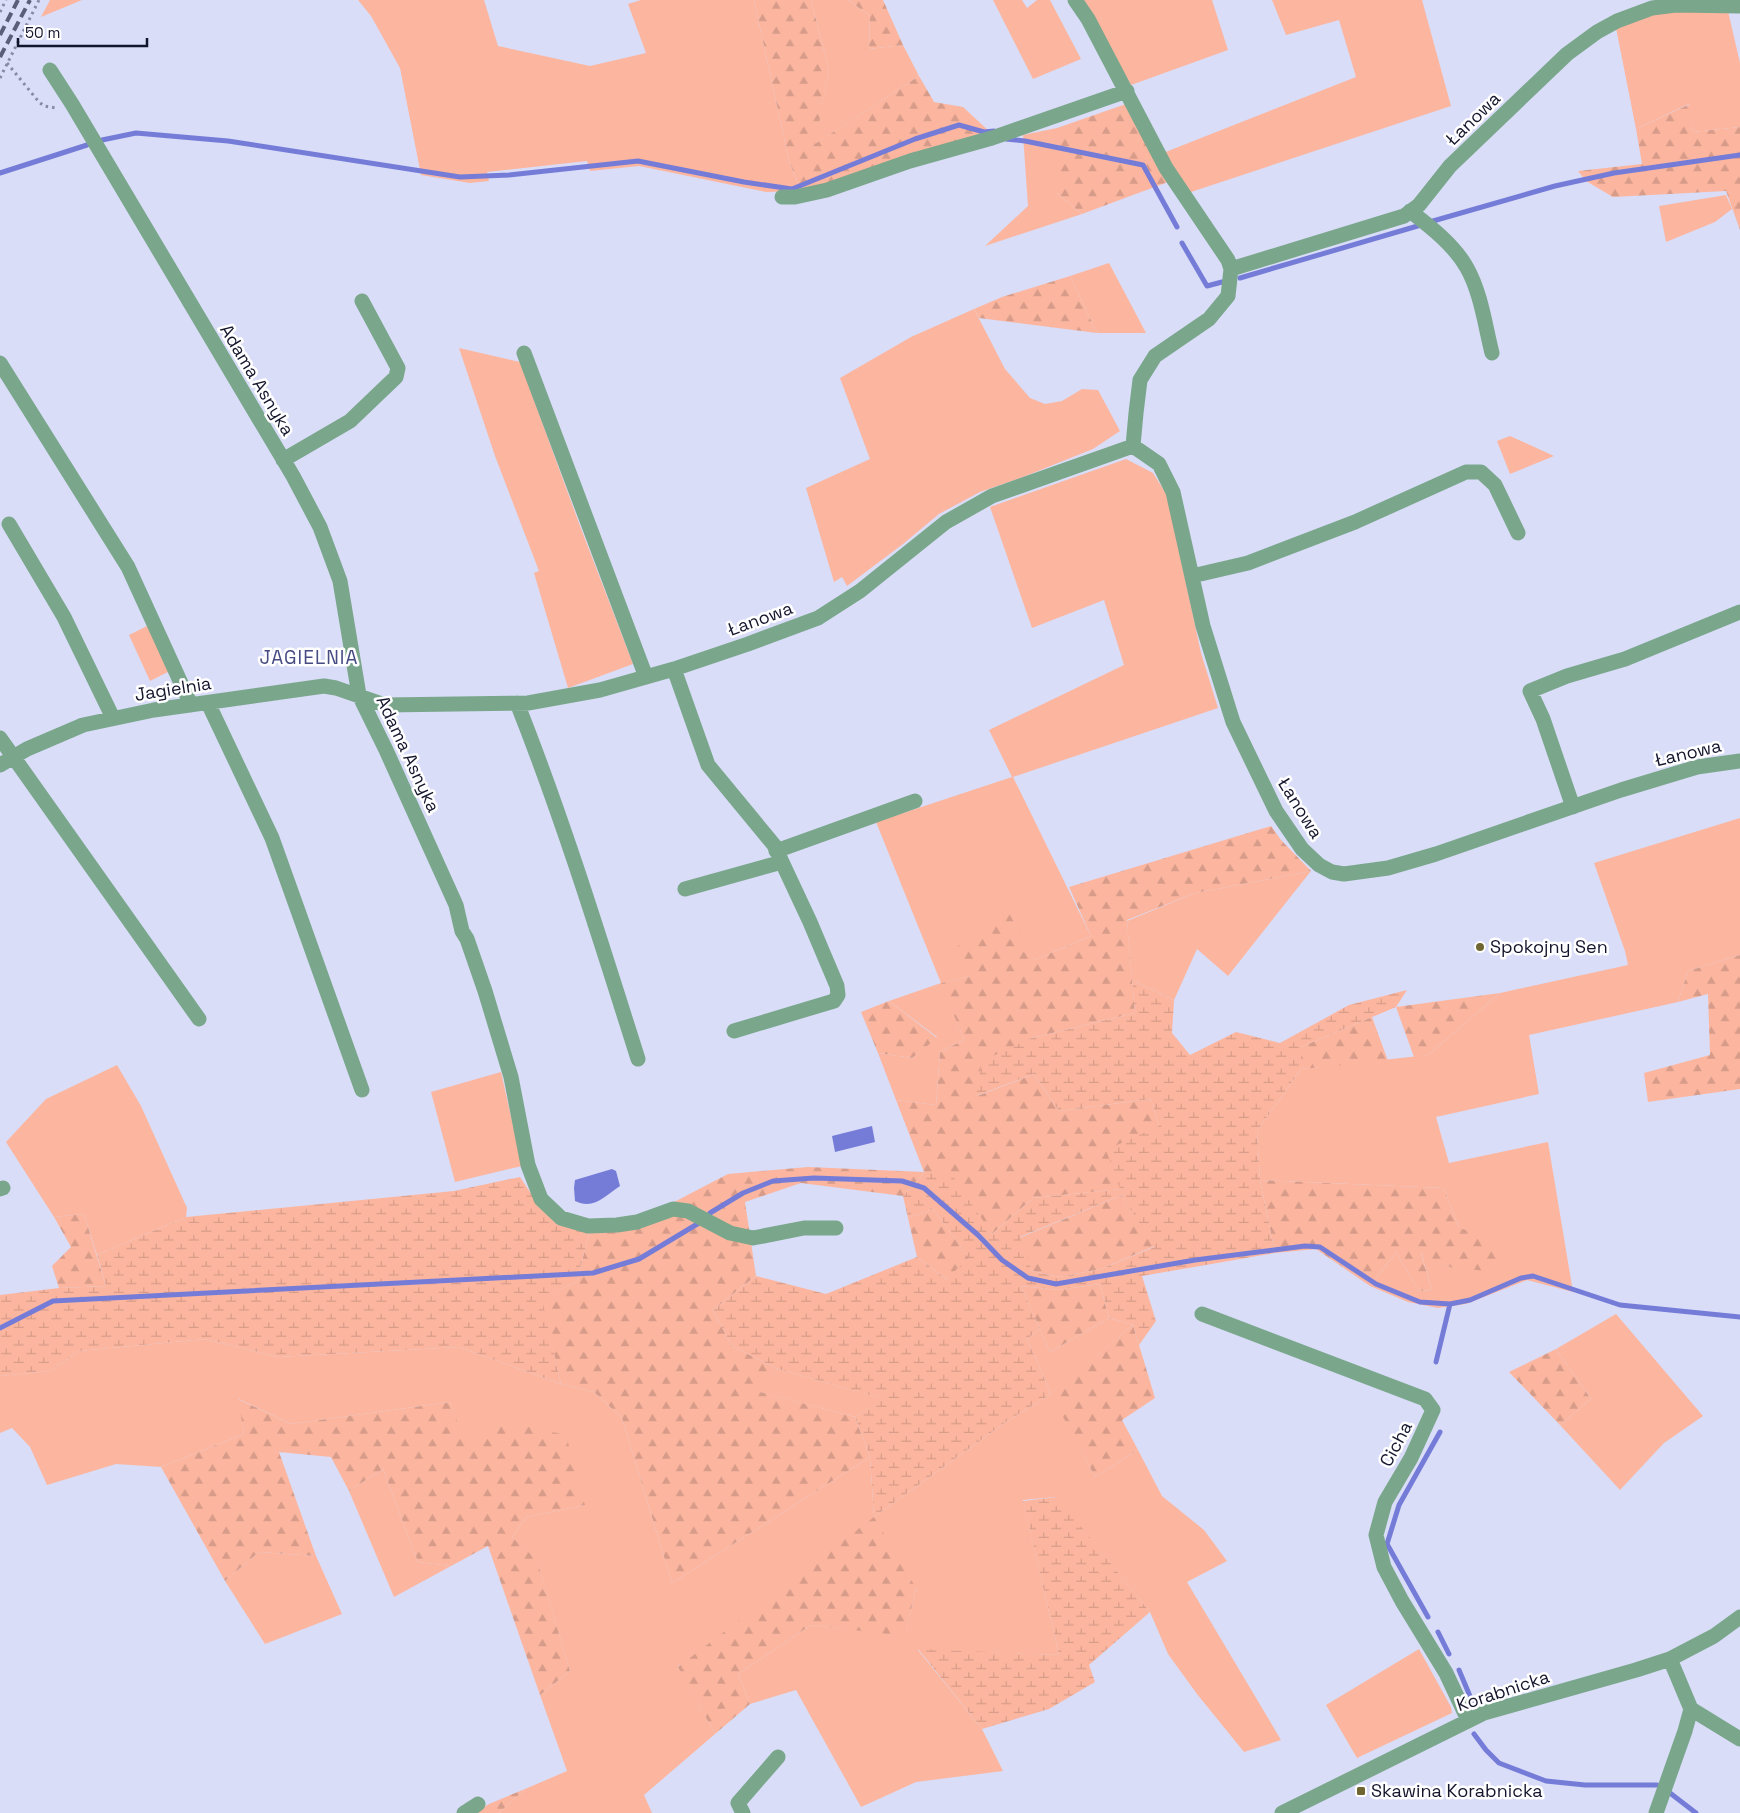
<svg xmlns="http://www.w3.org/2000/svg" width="1740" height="1813" font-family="'Space Grotesk',sans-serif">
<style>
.green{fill:#fcb69f}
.forest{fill:url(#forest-firs)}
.wetland{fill:url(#wetland-marsh);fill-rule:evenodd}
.water{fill:#757cd8}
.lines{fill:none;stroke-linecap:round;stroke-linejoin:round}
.stream{stroke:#757cd8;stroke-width:5}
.path{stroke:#878aa3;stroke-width:3;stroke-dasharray:2.5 4;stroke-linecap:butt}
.minor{stroke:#7aa78c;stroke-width:15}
.rail{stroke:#5c5e77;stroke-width:4;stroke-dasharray:10 5;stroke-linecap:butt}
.poi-dot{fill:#6f6531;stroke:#fff;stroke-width:2}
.labels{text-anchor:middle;stroke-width:5;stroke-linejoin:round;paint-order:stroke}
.street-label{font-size:18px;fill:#13152c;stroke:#fff}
.poi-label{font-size:18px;fill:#13152c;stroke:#fff;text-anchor:start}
.neighbourhood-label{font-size:19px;letter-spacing:1px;fill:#464b82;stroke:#fff}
</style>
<defs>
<pattern id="forest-firs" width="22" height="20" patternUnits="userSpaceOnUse" patternTransform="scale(1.25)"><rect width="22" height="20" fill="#fcb69f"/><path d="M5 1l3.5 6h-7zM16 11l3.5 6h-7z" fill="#d79c89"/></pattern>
<pattern id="wetland-marsh" width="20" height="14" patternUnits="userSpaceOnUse" patternTransform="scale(1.25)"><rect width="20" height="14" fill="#fcb69f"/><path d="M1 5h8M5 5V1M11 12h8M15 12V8" fill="none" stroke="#d79c89"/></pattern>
</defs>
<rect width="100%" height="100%" fill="#d9ddf8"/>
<!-- green -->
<path class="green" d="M 50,0 L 82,0 L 41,17 Z
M 358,0 L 484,0 L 498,46 L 590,66 L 646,53 L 628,4 L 641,0 L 754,0 L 789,161 L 801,191 L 766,192 L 639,166 L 590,171 L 587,161 L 487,172 L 489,181 L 470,183 L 421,175 L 400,68 L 371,16 Z
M 811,0 L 848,0 L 870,16 L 869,49 L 903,45 L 919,76 L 814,145 L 829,70 Z
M 993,0 L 1022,0 L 1027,8 L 1037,0 L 1050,0 L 1081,59 L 1033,79 Z
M 1081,0 L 1212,0 L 1228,50 L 1131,85 Z
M 1272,0 L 1422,0 L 1451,106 L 1188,193 L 1163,153 L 1356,77 L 1339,20 L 1286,35 Z
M 1665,10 L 1728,11 L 1740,63 L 1740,127 L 1693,132 L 1689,104 L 1636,129 L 1616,28 Z
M 1057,128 L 1057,193 L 1082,214 L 985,246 L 1028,206 L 1023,135 Z
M 1726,195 L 1732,209 L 1715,222 L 1666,242 L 1659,206 Z
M 1109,263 L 1146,333 L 1097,333 L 1070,276 Z
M 974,309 L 1005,369 L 1030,398 L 1045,404 L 1062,401 L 1082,389 L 1098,390 L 1120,431 L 1093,449 L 1023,477 L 980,492 L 939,514 L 903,544 L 847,586 L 842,577 L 834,582 L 806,488 L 870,459 L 840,378 L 911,337 Z
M 459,348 L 520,362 L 580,526 L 633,664 L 568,688 L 534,573 L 539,571 L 495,456 Z
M 1510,436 L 1554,456 L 1510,474 L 1497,441 Z
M 1126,459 L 1153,473 L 1167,495 L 1201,653 L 1218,708 L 1013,777 L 1091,936 L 1034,960 L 942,983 L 964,1040 L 940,1052 L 936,1105 L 896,1100 L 878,1053 L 912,1058 L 937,1037 L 889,1001 L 941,983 L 876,822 L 1012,777 L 989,730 L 1124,665 L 1104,600 L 1032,628 L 990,507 Z
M 149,625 L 170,671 L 150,681 L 129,635 Z
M 1740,818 L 1740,955 L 1688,971 L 1678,1002 L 1529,1035 L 1539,1094 L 1436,1117 L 1449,1163 L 1548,1142 L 1573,1292 L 1527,1280 L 1466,1304 L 1438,1308 L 1408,1302 L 1370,1286 L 1396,1252 L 1419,1291 L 1432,1290 L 1421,1252 L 1452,1268 L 1459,1228 L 1444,1188 L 1260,1180 L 1257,1131 L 1301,1069 L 1428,1055 L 1500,993 L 1628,965 L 1625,951 L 1594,863 Z
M 1311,871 L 1228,976 L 1197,949 L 1174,1000 L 1132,980 L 1127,921 L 1195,893 Z
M 117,1065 L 141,1106 L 187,1208 L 186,1217 L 97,1255 L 84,1214 L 54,1217 L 6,1142 L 46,1099 Z
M 501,1072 L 522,1166 L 455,1182 L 431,1092 Z
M 1616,1314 L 1703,1416 L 1664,1443 L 1620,1490 L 1560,1425 L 1591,1399 L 1556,1349 Z
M 1109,1318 L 1133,1325 L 1052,1394 L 1095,1477 L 1138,1450 L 1162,1496 L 1204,1530 L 1227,1561 L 1187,1582 L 1281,1740 L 1244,1752 L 1197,1694 L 1168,1654 L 1150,1612 L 1056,1497 L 1023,1500 L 1059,1655 L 918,1650 L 982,1729 L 1003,1771 L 916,1782 L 861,1807 L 796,1690 L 750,1704 L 738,1674 L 811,1625 L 905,1635 L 916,1588 L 678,1666 L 715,1734 L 644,1795 L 652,1813 L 499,1813 L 525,1789 L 567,1771 L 540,1695 L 570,1671 L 537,1561 L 512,1537 L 526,1517 L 585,1505 L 466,1448 L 450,1402 L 291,1424 L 239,1399 L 244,1434 L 161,1467 L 116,1464 L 47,1485 L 30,1447 L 12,1428 L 0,1433 L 0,1376 L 50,1371 L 79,1351 L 205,1339 L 278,1357 L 459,1347 L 561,1384 L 594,1392 L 622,1418 L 672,1583 L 870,1457 L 874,1517 L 1006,1422 L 1051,1394 L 1027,1339 L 1040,1329 L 1050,1352 Z
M 778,1369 L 885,1399 L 855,1417 L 759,1392 Z
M 383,1469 L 418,1562 L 451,1566 L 394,1597 L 349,1491 Z
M 259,1552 L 316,1556 L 342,1614 L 265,1644 L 225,1581 Z
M 1419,1649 L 1451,1707 L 1452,1713 L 1357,1758 L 1326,1705 Z"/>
<!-- forest -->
<path class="forest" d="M 754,0 L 811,0 L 829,70 L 815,144 L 919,76 L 934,102 L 963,107 L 991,133 L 801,191 L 789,161 Z
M 848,0 L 883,0 L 903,45 L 869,49 L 870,16 Z
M 1126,104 L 1168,182 L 1082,214 L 1057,193 L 1057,128 Z
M 1690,104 L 1693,132 L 1740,127 L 1740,230 L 1726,191 L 1613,197 L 1586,181 L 1578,171 L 1642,164 L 1636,129 Z
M 1070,276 L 1097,333 L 979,318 L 974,309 L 1002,297 Z
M 1271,826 L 1281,840 L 1311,871 L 1195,893 L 1127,920 L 1135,1013 L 1032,1038 L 977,1096 L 1034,1074 L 1059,1111 L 1151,1099 L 1159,1126 L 1121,1189 L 1033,1198 L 992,1234 L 925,1172 L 903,1196 L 801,1183 L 745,1202 L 756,1276 L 713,1310 L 732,1346 L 778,1369 L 760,1392 L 855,1417 L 870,1457 L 672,1583 L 622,1418 L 594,1392 L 561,1384 L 541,1299 L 577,1281 L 589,1233 L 651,1214 L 728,1174 L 808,1167 L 924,1172 L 896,1100 L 936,1105 L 940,1052 L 964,1040 L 941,983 L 970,976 L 956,947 L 1007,909 L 1034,960 L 1091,936 L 1069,887 Z
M 1740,955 L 1740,1089 L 1648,1102 L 1644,1073 L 1710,1055 L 1708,994 L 1678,1002 L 1688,971 Z
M 1500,993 L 1428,1055 L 1414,1057 L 1396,1007 Z
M 889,1001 L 937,1038 L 912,1058 L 878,1053 L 861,1012 Z
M 1372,1017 L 1388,1061 L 1301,1069 L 1301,1047 Z
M 1260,1180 L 1444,1188 L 1459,1228 L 1493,1238 L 1500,1272 L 1452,1268 L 1421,1253 L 1432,1290 L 1419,1291 L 1396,1252 L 1370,1286 L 1316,1249 L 1275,1253 Z
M 1122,1195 L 1155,1246 L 1101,1269 L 1059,1277 L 1032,1271 L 1019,1238 Z
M 933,1209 L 970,1259 L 946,1279 L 917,1257 L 908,1218 Z
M 84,1214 L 106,1286 L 59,1288 L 52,1266 L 71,1247 L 54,1217 Z
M 1100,1284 L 1109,1318 L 1050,1352 L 1021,1286 L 1058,1290 Z
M 1133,1325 L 1155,1398 L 1122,1420 L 1138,1450 L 1095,1477 L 1051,1394 Z
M 1556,1349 L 1591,1399 L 1560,1425 L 1509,1372 Z
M 238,1399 L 291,1424 L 450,1402 L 467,1448 L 496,1420 L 566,1435 L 585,1505 L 526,1517 L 512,1537 L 537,1560 L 570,1671 L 540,1695 L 488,1546 L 451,1566 L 418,1562 L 383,1469 L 349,1491 L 331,1457 L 279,1452 L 316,1556 L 259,1552 L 225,1581 L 161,1467 L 244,1434 Z
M 874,1517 L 916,1588 L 905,1636 L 811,1625 L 738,1674 L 750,1704 L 715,1734 L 678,1667 Z
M 525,1789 L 499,1813 L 474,1813 L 489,1804 Z"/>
<!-- wetland -->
<path class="wetland" d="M 1132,980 L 1174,1000 L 1172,1033 L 1190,1055 L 1236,1032 L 1280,1043 L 1349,1005 L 1407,990 L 1396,1007 L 1301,1047 L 1301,1069 L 1257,1131 L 1260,1180 L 1275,1253 L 1142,1276 L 1156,1321 L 1139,1345 L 1133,1325 L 1109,1318 L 1100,1284 L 1058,1290 L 1021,1286 L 1040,1329 L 1027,1339 L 1051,1394 L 1006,1422 L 874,1517 L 870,1457 L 855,1417 L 884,1399 L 778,1369 L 732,1346 L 713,1310 L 756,1276 L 826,1294 L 917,1257 L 946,1279 L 969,1258 L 933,1209 L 908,1218 L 903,1196 L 925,1172 L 951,1173 L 992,1234 L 1033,1198 L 1120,1189 L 1106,1150 L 1159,1126 L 1151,1099 L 1059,1111 L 1034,1074 L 976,1096 L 982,1061 L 1032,1038 L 1135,1013 ZM 1122,1195 L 1154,1247 L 1101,1269 L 1059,1277 L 1032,1271 L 1020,1237 Z
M 520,1177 L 536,1201 L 589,1233 L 577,1281 L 542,1299 L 561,1384 L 459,1347 L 278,1357 L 205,1339 L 79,1351 L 50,1371 L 0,1376 L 0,1295 L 59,1288 L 106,1286 L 97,1255 L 186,1217 L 454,1191 Z
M 1057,1497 L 1150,1612 L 1089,1665 L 1095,1682 L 1049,1709 L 982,1729 L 918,1649 L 1059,1655 L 1023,1501 Z"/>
<!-- water -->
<path class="water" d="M 872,1126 L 875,1142 L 835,1152 L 832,1136 Z
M 612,1169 L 616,1171 L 620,1186 C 605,1196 594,1210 575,1201 L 574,1188 L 575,1180 Z"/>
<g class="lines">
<!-- stream -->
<path class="stream" d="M 1006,139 L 1025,141 L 1143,165 L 1177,227
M 102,140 L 136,133 L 228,141 L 460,177 L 509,175 L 638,161 L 744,182 L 792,189 L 915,139 L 959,125 L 984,132 L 994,131
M 0,173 L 87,145
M 1433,221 L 1555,186 L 1614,173 L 1740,155
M 1182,243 L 1207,286 L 1222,282
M 1240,278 L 1421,225
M 710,1213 L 743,1193 L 773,1181 L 814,1178 L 902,1181 L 924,1188 L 978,1235 L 1002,1260 L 1028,1278 L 1056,1284 L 1195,1260 L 1305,1246 L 1320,1247 L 1376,1284 L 1420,1302 L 1450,1304 L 1470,1300 L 1521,1278 L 1533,1276 L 1620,1305 L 1740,1317
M 0,1328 L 53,1301 L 593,1273 L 639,1259 L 699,1223
M 1436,1362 L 1450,1304
M 1428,1617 L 1387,1544 L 1399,1505 L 1440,1432
M 1438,1632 L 1449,1654
M 1459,1670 L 1472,1701
M 1474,1734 L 1486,1750 L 1499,1763 L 1546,1781 L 1585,1785 L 1657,1785
M 1670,1793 L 1696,1813"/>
<!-- path -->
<path class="path" d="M 0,12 L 6,0
M 7,63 L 39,102 L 44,106 L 56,108
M 0,78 L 39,0"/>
<!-- minor -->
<path class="minor" d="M 1075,0 L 1088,19 L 1166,168 L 1228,260 L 1231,269
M 50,70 L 72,104 L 293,476 L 320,527 L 340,581 L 359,695 L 386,750 L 456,905 L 462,931 L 467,939 L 485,991 L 511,1077 L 528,1165 L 541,1199 L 561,1218 L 588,1226 L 617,1225 L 637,1222 L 673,1209 L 688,1211 L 730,1233 L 753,1238 L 804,1228 L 836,1228
M 782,197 L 795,197 L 827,190 L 910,161 L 992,138 L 1127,91
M 1410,211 C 1431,227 1455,246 1467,268 C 1481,293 1485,325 1492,353
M 524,353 L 646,677
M 0,363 L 128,567 L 191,705
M 1133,446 L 1159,464 L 1173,492 L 1203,626 L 1233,722 L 1276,811 L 1302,849 L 1319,865 L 1332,872 L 1344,874 L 1388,868 L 1436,854 L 1621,790 L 1697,767 L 1740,761
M 1133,446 L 1136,413 L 1140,380 L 1155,356 L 1209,319 L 1228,296 L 1231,269 L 1404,216 L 1419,205 L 1450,166 L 1567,54 L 1597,32 L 1617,21 L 1652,8 L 1676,5 L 1740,6
M 283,460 L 350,421 L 396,377 L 398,368 L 362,301
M 9,524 L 64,617 L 113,718
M 1192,576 L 1248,563 L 1355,522 L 1466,472 L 1481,472 L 1495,485 L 1518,533
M 674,669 L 708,765 L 774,845 L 810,922 L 837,986 L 838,995 L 834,1001 L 734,1031
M 208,703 L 272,838 L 362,1090
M 517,703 C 563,819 600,939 638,1059
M 0,738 L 199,1019
M 0,765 L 27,749 L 83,725 L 154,710 L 324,686 L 336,688 L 385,705 L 528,703 L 600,690 L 674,669 L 748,644 L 818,618 L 860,591 L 946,522 L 992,496 L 1133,446
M 1573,807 L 1543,719 L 1530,691 L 1567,676 L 1625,659 L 1740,612
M 776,851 L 915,801
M 685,889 L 782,862
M 0,1189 L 3,1188
M 1202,1314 L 1425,1399 L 1433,1410 L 1411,1458 L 1385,1502 L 1376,1535 L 1384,1567 L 1402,1601 L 1446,1673 L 1468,1720
M 1670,1659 L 1691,1709 L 1740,1739
M 464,1813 L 478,1804
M 743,1813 L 738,1803 L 778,1757
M 1282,1813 L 1484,1713 L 1636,1670 L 1670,1659 L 1714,1636 L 1740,1617
M 1656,1813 L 1685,1731 L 1691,1709"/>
<!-- rail -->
<path class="rail" d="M 0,35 L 18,0
M 0,57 L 30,0"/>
</g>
<!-- markers -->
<g class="poi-dot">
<circle cx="1480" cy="947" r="5"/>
<rect x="1356" y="1786" width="10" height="10" rx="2.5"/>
</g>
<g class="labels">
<!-- street labels -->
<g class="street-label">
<text transform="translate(1473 119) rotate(-44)" y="6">Łanowa</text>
<text transform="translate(257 380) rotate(59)" y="6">Adama Asnyka</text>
<text transform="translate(760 619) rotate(-20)" y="6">Łanowa</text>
<text transform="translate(173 689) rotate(-9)" y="6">Jagielnia</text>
<text transform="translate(1688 753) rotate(-13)" y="6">Łanowa</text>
<text transform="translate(408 754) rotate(65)" y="6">Adama Asnyka</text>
<text transform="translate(1300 808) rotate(58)" y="6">Łanowa</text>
<text transform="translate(1396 1444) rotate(-62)" y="6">Cicha</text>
<text transform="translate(1503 1691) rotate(-18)" y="6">Korabnicka</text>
</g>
<!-- poi labels -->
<g class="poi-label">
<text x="1490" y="953">Spokojny Sen</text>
<text x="1371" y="1797">Skawina Korabnicka</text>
</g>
<!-- neighbourhood labels -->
<g class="neighbourhood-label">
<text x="309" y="664">JAGIELNIA</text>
</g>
</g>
<!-- scale -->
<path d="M18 38v8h129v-8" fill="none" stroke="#13152c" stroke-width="2.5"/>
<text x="25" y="38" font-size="15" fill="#13152c" stroke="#ffffff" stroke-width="4" paint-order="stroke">50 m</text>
</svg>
